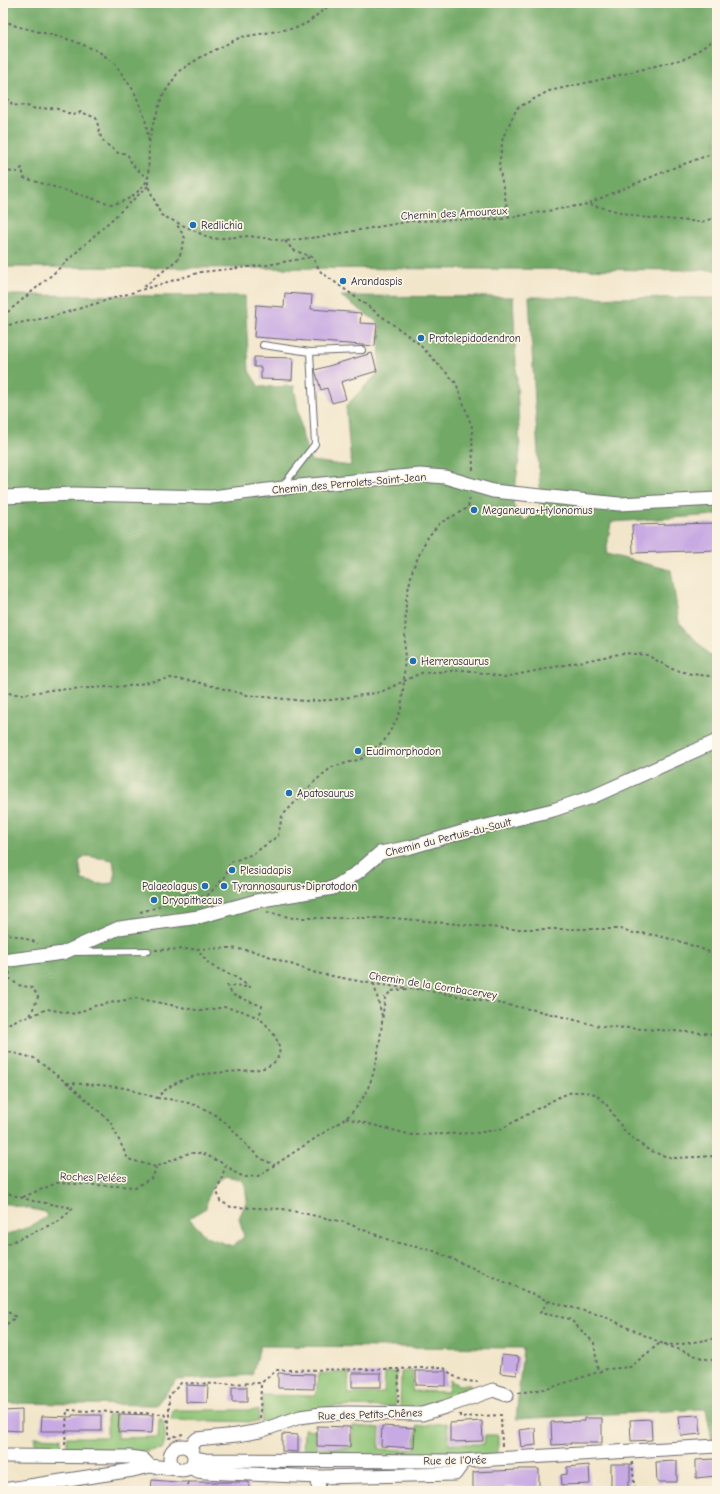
<svg xmlns="http://www.w3.org/2000/svg" width="720" height="1494" font-family="'Comic Neue',sans-serif">
<style>
.green{fill:#8dc375;stroke:#587258}
.forest{fill:#72a966;stroke:#4a6650;fill-rule:evenodd}
.building{fill:#c7a9e3}
.lines{fill:none;stroke-linecap:round;stroke-linejoin:round}
.service-casing{stroke:#6b676d;stroke-width:8}
.minor-casing{stroke:#6b676d;stroke-width:15}
.path{stroke:#6b676d;stroke-width:2;stroke-dasharray:3 3;stroke-linecap:butt}
.service{stroke:#fff;stroke-width:6}
.minor{stroke:#fff;stroke-width:13}
.poi-dot{fill:#1f6fb2;stroke:#fcf5e5;stroke-width:1.5}
.labels{text-anchor:middle;stroke-width:3.5;stroke-linejoin:round;paint-order:stroke}
.street-label{font-size:11px;fill:#22223b;stroke:#fcf5e5}
.poi-label{font-size:11px;fill:#22223b;stroke:#fcf5e5;text-anchor:start}
</style>
<rect width="100%" height="100%" fill="#fcf5e5"/>
<filter id="ink" filterUnits="userSpaceOnUse"><feTurbulence type="fractalNoise" baseFrequency=".025" numOctaves="2"/><feDisplacementMap in="SourceGraphic" scale="8" xChannelSelector="R" yChannelSelector="G"/><feConvolveMatrix kernelMatrix="1 2 1 2 8 2 1 2 1" color-interpolation-filters="sRGB"/></filter>
<filter id="wash" filterUnits="userSpaceOnUse"><feTurbulence type="fractalNoise" baseFrequency=".012" numOctaves="4" result="noise"/><feDisplacementMap in="SourceGraphic" scale="16" xChannelSelector="R" yChannelSelector="G"/><feGaussianBlur stdDeviation="0.9" result="paint"/><feColorMatrix in="noise" values="0 0 0 0 0 0 0 0 0 0 0 0 0 0 0 0 0 1.4 0 .05"/><feComposite in="paint" operator="in"/></filter>
<g filter="url(#wash)">
<rect width="100%" height="100%" fill="#f2e6ca"/>
<!-- green -->
<path class="green" d="M 413,1371 L 412,1391 L 448,1392 L 450,1380 L 458,1385 L 470,1385 L 472,1391 C 448,1400 426,1409 400,1410 L 401,1372 Z
M 349,1372 L 348,1394 L 384,1393 L 385,1372 L 397,1372 L 395,1407 L 336,1406 L 319,1409 L 261,1426 L 262,1395 L 316,1396 L 318,1374 Z
M 173,1410 L 259,1410 L 258,1422 L 171,1420 Z
M 107,1415 L 117,1415 L 117,1438 L 158,1437 L 159,1419 L 162,1419 C 165,1429 167,1439 162,1449 L 141,1452 L 67,1452 L 67,1437 L 107,1437 Z
M 447,1423 L 449,1444 L 484,1444 L 485,1435 L 498,1435 L 498,1455 L 303,1456 L 304,1429 L 315,1430 L 316,1448 L 351,1448 L 353,1426 L 380,1428 L 379,1449 L 415,1450 L 417,1426 Z
M 35,1437 L 61,1438 L 61,1451 L 34,1451 Z"/>
<!-- forest -->
<path class="forest" d="M 3,3 L 717,3 L 717,270 L 3,267 Z
M 3,295 L 245,296 L 249,371 L 259,387 L 294,386 L 303,438 L 311,461 L 351,466 L 346,406 L 379,372 L 380,324 L 341,296 L 513,297 L 520,451 L 513,505 L 525,521 L 541,508 L 529,297 L 717,298 L 717,515 L 611,522 L 606,554 L 671,570 L 679,622 L 710,656 L 717,655 L 717,1446 L 713,1446 L 706,1409 L 516,1419 L 523,1348 L 260,1346 L 252,1375 L 177,1380 L 156,1405 L 3,1403 L 3,1236 L 29,1227 L 47,1217 L 45,1212 L 3,1203 ZM 87,856 L 113,860 L 115,875 L 114,883 L 100,884 L 82,880 L 79,861 ZM 225,1176 L 242,1180 L 245,1185 L 247,1200 L 239,1218 L 244,1237 L 232,1246 L 206,1237 L 189,1218 L 206,1208 C 208,1193 211,1183 225,1176 Z"/>
<g id="blocks">
<!-- building -->
<path class="building" d="M 285,293 L 312,295 L 311,309 L 361,313 L 360,323 L 377,324 L 375,346 L 254,337 L 256,305 L 284,307 Z
M 372,353 L 377,371 L 341,382 L 346,399 L 332,403 L 327,388 L 321,390 L 315,370 Z
M 254,357 L 293,358 L 292,380 L 261,379 L 261,367 L 254,367 Z
M 717,523 L 717,550 L 633,553 L 632,525 Z
M 502,1355 L 519,1357 L 517,1375 L 500,1373 Z
M 416,1371 L 446,1371 L 446,1386 L 416,1385 Z
M 278,1373 L 314,1374 L 314,1389 L 278,1388 Z
M 352,1373 L 381,1373 L 381,1387 L 352,1387 Z
M 186,1385 L 208,1386 L 207,1403 L 186,1402 Z
M 232,1387 L 247,1387 L 247,1402 L 232,1402 Z
M 22,1410 L 22,1431 L 3,1430 L 3,1411 Z
M 119,1414 L 153,1415 L 152,1433 L 118,1432 Z
M 72,1415 L 101,1415 L 101,1431 L 41,1431 L 42,1416 L 72,1417 Z
M 699,1415 L 701,1434 L 681,1436 L 679,1416 Z
M 584,1418 L 602,1418 L 602,1443 L 570,1443 L 571,1444 L 552,1445 L 551,1422 L 584,1421 Z
M 651,1419 L 652,1440 L 631,1441 L 630,1420 Z
M 482,1421 L 483,1441 L 450,1442 L 450,1423 Z
M 317,1426 L 350,1427 L 350,1447 L 317,1446 Z
M 382,1426 L 415,1428 L 414,1448 L 381,1446 Z
M 535,1428 L 536,1445 L 521,1447 L 519,1430 Z
M 282,1434 L 298,1435 L 298,1452 L 282,1451 Z
M 714,1459 L 716,1476 L 696,1478 L 696,1460 Z
M 677,1461 L 677,1482 L 657,1482 L 656,1462 Z
M 611,1464 L 630,1464 L 630,1482 L 628,1482 L 628,1491 L 611,1491 Z
M 589,1465 L 590,1484 L 562,1485 L 561,1475 L 567,1474 L 567,1467 Z
M 518,1469 L 539,1469 L 539,1487 L 505,1487 L 505,1490 L 473,1491 L 473,1472 L 518,1470 Z
M 152,1480 L 178,1482 L 249,1482 L 249,1491 L 151,1491 Z"/>
</g>
</g>
<g filter="url(#ink)">
<use href="#blocks" fill-opacity="0" stroke="#6b676d" stroke-width="1"/>
<g class="lines">
<!-- service casing -->
<g class="service-casing">
<path id="service" d="M 263,345 L 310,352 L 362,350
M 282,487 L 315,444 L 310,352
M 73,952 L 148,951"/>
</g>
<!-- minor casing -->
<g class="minor-casing">
<path id="minor" d="M 3,497 L 74,494 L 212,497 L 299,486 L 420,475 L 445,477 L 493,491 L 619,504 L 717,499
M 3,961 L 63,953 L 119,928 L 199,917 L 256,901 L 333,888 L 358,872 L 380,853 L 411,847 L 462,832 L 553,810 L 592,797 L 717,741
M170 1458a12 12 0 1 1 24 0a12 12 0 1 1-24 0Z
M 188,1448 L 197,1439 L 237,1435 L 260,1431 L 300,1417 L 321,1414 L 348,1413 L 422,1414 L 445,1407 L 493,1390 L 507,1395
M 3,1456 L 130,1457 L 143,1459 L 150,1466
M 194,1458 L 205,1460 L 461,1461 L 717,1446
M 189,1467 L 198,1471 L 205,1472 L 319,1477 L 455,1474 L 460,1467 L 461,1461
M 3,1490 L 133,1470 L 150,1466 L 167,1468 L 174,1467
M 318,1491 L 319,1477"/>
</g>
<!-- path -->
<path class="path" d="M 332,3 L 307,23 L 296,28 L 241,37 L 201,57 L 179,71 L 162,97 L 153,124 L 149,143 L 148,186 L 161,215 L 212,239 L 249,236 L 285,241 L 318,237 L 412,221 L 501,219 L 588,204 L 640,217 L 702,222 L 717,217
M 3,20 L 16,26 L 71,40 L 98,51 L 114,63 L 134,91 L 145,118 L 149,142
M 3,89 L 5,89 L 6,93 L 5,95 L 7,99 L 10,100 L 12,105 L 27,106 L 36,109 L 55,108 L 73,115 L 81,112 L 96,118 C 98,123 98,129 100,134 C 102,143 112,148 118,153 C 130,152 128,157 132,164 C 136,169 143,174 147,178
M 3,171 L 17,172 L 22,168 L 24,178 L 111,204 C 128,202 137,194 147,181
M 589,203 L 673,168 L 717,152
M 509,218 L 499,166 L 503,137 L 517,108 L 549,91 L 608,78 L 687,58 L 717,38
M 285,241 L 293,250 L 312,257 L 321,272 L 417,342 L 456,383 L 472,427 L 473,473
M 144,287 L 179,258 L 185,238 L 176,223
M 3,316 L 54,273 L 148,186
M 3,326 L 51,317 L 201,272 L 267,265 L 311,257
M 3,691 L 12,694 L 25,694 L 50,690 L 129,686 L 170,678 L 193,681 L 247,695 L 304,701 L 332,700 L 381,692 L 421,673 L 465,670 L 505,677 L 624,653 L 647,655 L 672,669 L 692,674 L 717,677
M 140,912 L 155,908 L 181,894 L 206,897 L 225,877 L 229,866 L 231,862 L 253,854 L 278,836 L 282,816 L 315,781 L 332,767 L 361,759 L 384,741 L 396,721 L 401,709 L 404,681 L 406,599 L 413,568 L 427,538 L 440,523 L 468,508 L 470,497
M 267,912 L 293,918 L 394,918 L 509,929 L 621,929 C 633,935 637,932 648,934 C 672,938 695,946 717,955
M 3,933 L 21,937 L 38,943
M 155,950 L 229,948 L 254,951 L 316,973 L 374,984 L 406,988
M 10,972 L 9,978 L 18,985 L 33,988 L 38,997 L 30,1016
M 374,984 L 382,1016
M 420,989 L 535,1010 L 599,1026 L 717,1034
M 3,1026 L 19,1019 L 29,1017 L 47,1009 L 75,1014 L 94,1006 L 136,998 L 201,1011 L 224,1007 L 242,1011 L 259,1018 L 262,1006 L 233,995 L 227,986 L 250,987 L 237,978 L 210,965 L 197,949
M 3,1053 L 9,1052 L 34,1058 L 72,1087 L 110,1121 L 128,1159 L 156,1167 L 189,1153 L 202,1153 L 226,1165 L 237,1174 L 246,1177 L 258,1176 L 346,1118 C 380,1089 379,1039 385,998 L 391,991 L 406,989 L 421,989
M 67,1083 L 100,1085 L 125,1088 L 157,1098 C 179,1073 211,1073 242,1071 C 252,1070 263,1070 272,1064 C 290,1051 271,1028 259,1018
M 157,1098 C 184,1100 208,1106 228,1125 C 240,1136 250,1152 264,1160 C 267,1162 272,1163 275,1165
M 346,1118 L 412,1135 L 477,1133 L 501,1129 L 559,1097 L 572,1092 L 585,1092 L 595,1094 L 606,1104 L 626,1133 L 647,1149 L 661,1155 L 675,1158 L 717,1156
M 226,1165 L 217,1191 L 220,1201 L 231,1207 L 283,1209 L 344,1222 L 394,1242 L 434,1251 L 548,1301 L 603,1316 L 661,1343 L 702,1358 L 717,1361
M 3,1192 L 33,1201 L 73,1208 L 59,1221 L 3,1246
M 23,1197 L 57,1183 L 136,1187 L 153,1177 L 156,1167
M 3,1278 L 6,1282 L 3,1285
M 548,1301 L 540,1313 L 570,1319 L 594,1343 L 598,1372
M 3,1309 L 16,1317 L 3,1327
M 664,1344 L 676,1345 L 717,1338
M 518,1393 L 550,1388 L 607,1369 L 630,1367 L 660,1343
M 398,1403 L 399,1369
M 460,1414 L 460,1417 L 501,1415 L 502,1447
M 260,1418 L 261,1383
M 183,1434 L 169,1438 L 169,1396 L 181,1383 L 223,1384 L 261,1383 L 277,1370 L 399,1369 L 443,1367 C 456,1379 460,1381 478,1382
M 65,1445 L 67,1410 L 164,1414 L 169,1424
M 632,1462 L 635,1491
M 188,1491 L 188,1480"/>
<!-- service -->
<use href="#service" class="service"/>
<!-- minor -->
<use href="#minor" class="minor"/>
</g>
</g>
<!-- markers -->
<g class="poi-dot">
<circle cx="193" cy="225" r="4"/>
<circle cx="343" cy="281" r="4"/>
<circle cx="421" cy="338" r="4"/>
<circle cx="474" cy="510" r="4"/>
<circle cx="413" cy="661" r="4"/>
<circle cx="358" cy="751" r="4"/>
<circle cx="289" cy="793" r="4"/>
<circle cx="232" cy="870" r="4"/>
<circle cx="205" cy="886" r="4"/>
<circle cx="224" cy="886" r="4"/>
<circle cx="154" cy="900" r="4"/>
</g>
<g class="labels">
<!-- street labels -->
<g class="street-label">
<text transform="translate(454 213) rotate(-3)" y="4">Chemin des Amoureux</text>
<text transform="translate(349 483) rotate(-5)" y="4">Chemin des Perrolets-Saint-Jean</text>
<text transform="translate(448 837) rotate(-14)" y="4">Chemin du Pertuis-du-Sault</text>
<text transform="translate(433 985) rotate(9)" y="4">Chemin de la Combacervey</text>
<text transform="translate(93 1177) rotate(2)" y="4">Roches Pelées</text>
<text transform="translate(370 1414) rotate(-2)" y="4">Rue des Petits-Chênes</text>
<text transform="translate(455 1460) rotate(-1)" y="4">Rue de l'Orée</text>
</g>
<!-- poi labels -->
<g class="poi-label">
<text x="201" y="229">Redlichia</text>
<text x="351" y="285">Arandaspis</text>
<text x="429" y="342">Protolepidodendron</text>
<text x="482" y="514">Meganeura+Hylonomus</text>
<text x="421" y="665">Herrerasaurus</text>
<text x="366" y="755">Eudimorphodon</text>
<text x="297" y="797">Apatosaurus</text>
<text x="240" y="874">Plesiadapis</text>
<text x="197" y="890" text-anchor="end">Palaeolagus</text>
<text x="232" y="890">Tyrannosaurus+Diprotodon</text>
<text x="162" y="904">Dryopithecus</text>
</g>
</g>
<!-- margin -->
<rect width="720" height="1494" fill="none" stroke="#fcf5e5" stroke-width="16"/>
</svg>
